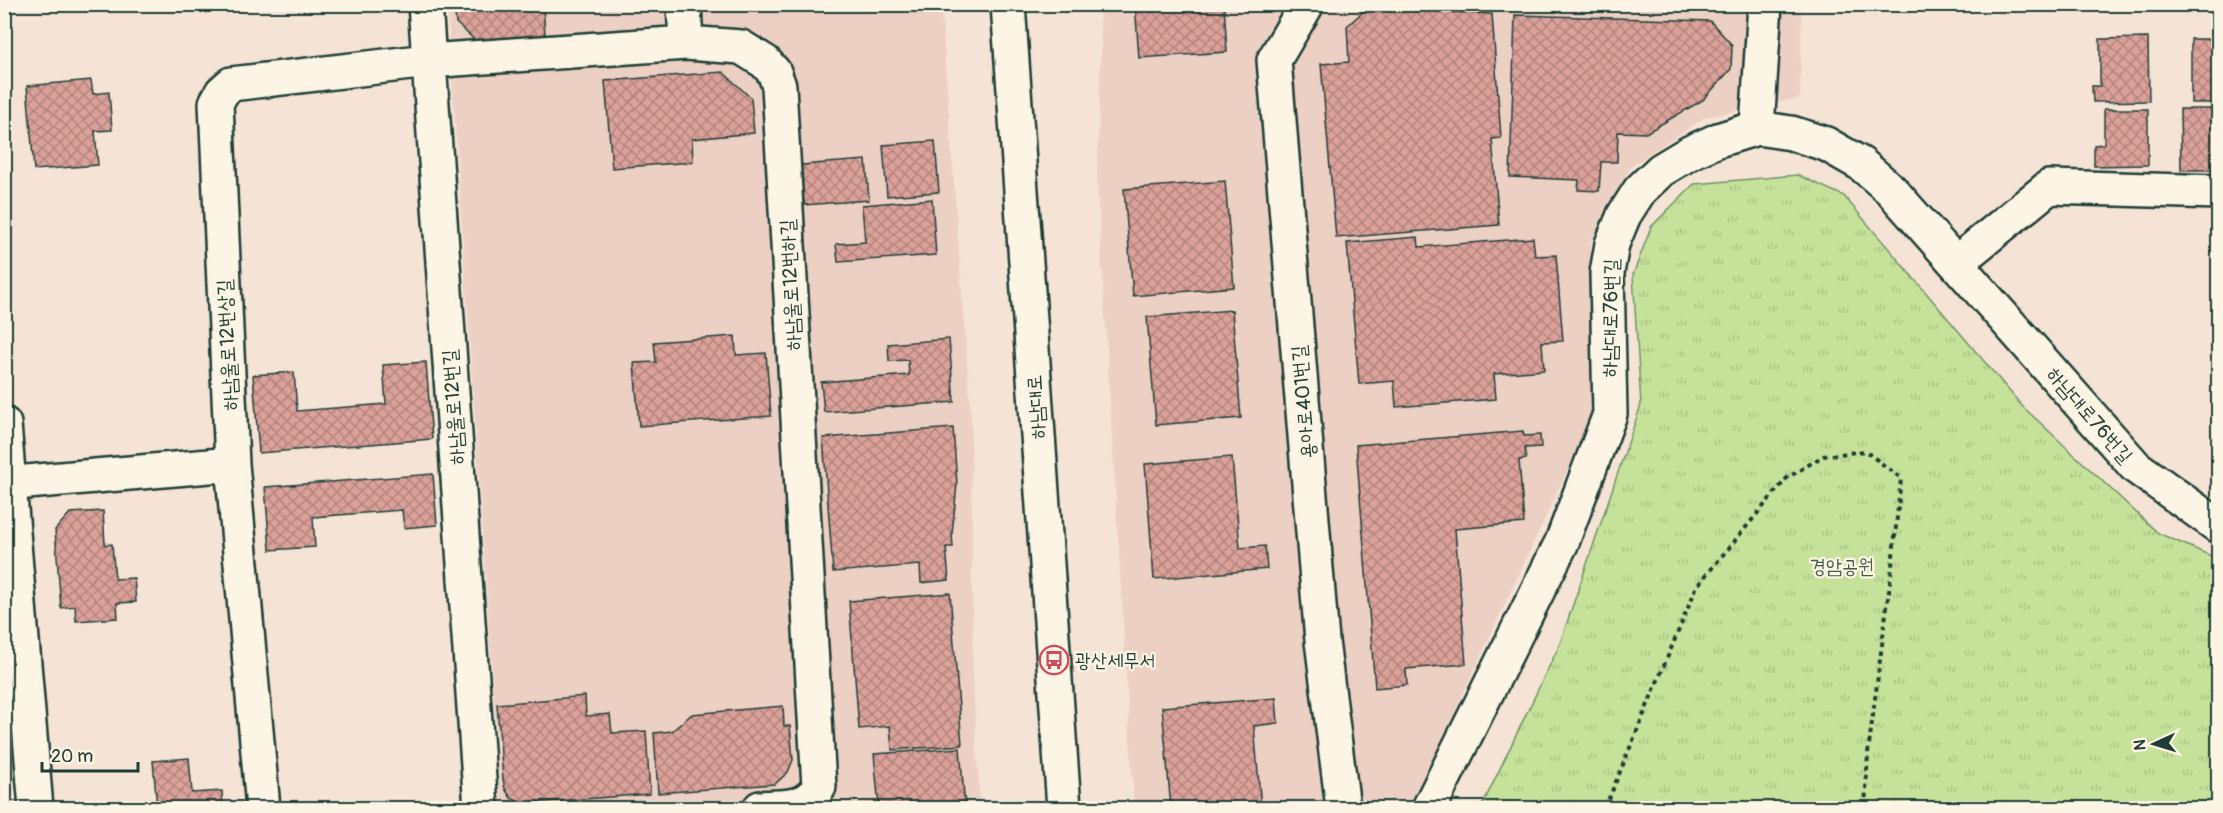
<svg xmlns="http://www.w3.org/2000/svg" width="2223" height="813" font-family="Pangolin,'Poor Story',sans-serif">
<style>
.built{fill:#edd0c4}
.park{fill:url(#park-tufts);stroke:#729067;stroke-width:1.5}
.building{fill:url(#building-cross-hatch);stroke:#1f3d34;stroke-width:1.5}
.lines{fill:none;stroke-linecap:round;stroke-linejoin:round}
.street-casing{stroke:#1f3d34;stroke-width:38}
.secondary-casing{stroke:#1f3d34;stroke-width:38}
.path{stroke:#1f3d34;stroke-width:4;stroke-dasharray:4.5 4.5;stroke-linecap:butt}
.street{stroke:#fcf5e5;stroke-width:33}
.secondary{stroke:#fcf5e5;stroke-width:33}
.labels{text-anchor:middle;stroke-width:4.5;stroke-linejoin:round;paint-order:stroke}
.street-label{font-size:20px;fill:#1f3d34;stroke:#fcf5e5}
.park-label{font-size:20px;fill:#405e48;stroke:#fcf5e5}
.poi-label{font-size:20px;fill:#1f3d34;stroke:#fcf5e5;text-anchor:start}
</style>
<defs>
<pattern id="park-tufts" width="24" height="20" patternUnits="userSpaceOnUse" patternTransform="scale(1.5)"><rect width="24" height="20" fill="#c6e29a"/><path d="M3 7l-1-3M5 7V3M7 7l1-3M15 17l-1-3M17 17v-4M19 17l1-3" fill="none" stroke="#aac385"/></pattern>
<pattern id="building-cross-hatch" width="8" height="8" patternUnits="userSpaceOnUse" patternTransform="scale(1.5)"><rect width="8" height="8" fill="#dba19a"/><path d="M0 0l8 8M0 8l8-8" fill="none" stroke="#b1847e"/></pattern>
</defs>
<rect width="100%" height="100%" fill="#f5e4d6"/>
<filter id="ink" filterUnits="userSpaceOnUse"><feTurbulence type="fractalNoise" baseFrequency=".0167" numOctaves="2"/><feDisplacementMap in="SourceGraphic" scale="12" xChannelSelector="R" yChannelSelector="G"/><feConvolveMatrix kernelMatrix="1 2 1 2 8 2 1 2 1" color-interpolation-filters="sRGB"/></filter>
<g filter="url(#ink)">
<!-- built -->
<path class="built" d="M 447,5 L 941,5 L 971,415 L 973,679 L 980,808 L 501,808 Z
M 1099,5 L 1802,5 L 1800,98 L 1706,117 L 1632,165 L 1591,241 L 1591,420 L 1420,786 L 1405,808 L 1134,808 L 1097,183 L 1101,42 Z"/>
<!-- park -->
<path class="park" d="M 1798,175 L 1844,196 L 2022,406 L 2158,533 L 2218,559 L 2218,808 L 1481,808 L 1559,646 L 1641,405 L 1633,275 L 1651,227 L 1694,184 Z"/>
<!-- building -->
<path class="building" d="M 454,4 L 543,4 L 545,35 L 476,41 L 456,23 Z
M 1135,4 L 1224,4 L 1227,52 L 1139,58 Z
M 1367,8 L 1492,14 L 1501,138 L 1492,139 L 1499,225 L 1336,238 L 1321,64 L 1349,62 L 1347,26 Z
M 1515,15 L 1710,21 L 1732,45 L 1731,69 L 1703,100 L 1646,133 L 1618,132 L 1617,162 L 1601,162 L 1599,191 L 1578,190 L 1579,180 L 1510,177 Z
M 2148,38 L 2149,101 L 2093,102 L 2092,86 L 2100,86 L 2100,39 Z
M 2191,39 L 2218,39 L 2218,103 L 2191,103 Z
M 723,72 L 751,98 L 754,133 L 692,139 L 693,162 L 612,168 L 605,81 Z
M 91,80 L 93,94 L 109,92 L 112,130 L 95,131 L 98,165 L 34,170 L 27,86 Z
M 2104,109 L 2148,109 L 2148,165 L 2094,166 L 2094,145 L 2104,144 Z
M 2180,109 L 2218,109 L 2218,170 L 2181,170 Z
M 935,141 L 939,192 L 887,196 L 883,145 Z
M 866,160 L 869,200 L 804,205 L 801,165 Z
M 1225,181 L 1234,287 L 1133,296 L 1124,189 Z
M 932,199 L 936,255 L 838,262 L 836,244 L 865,242 L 862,205 Z
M 1418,237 L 1419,247 L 1533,238 L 1535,256 L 1556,255 L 1563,341 L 1542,342 L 1544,370 L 1494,374 L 1496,399 L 1396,407 L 1394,381 L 1359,384 L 1347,243 Z
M 1232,310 L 1241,418 L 1156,425 L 1147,317 Z
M 735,336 L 736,355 L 766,353 L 771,416 L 639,426 L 634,363 L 656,362 L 654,342 Z
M 949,339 L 954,402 L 824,412 L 821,382 L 909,375 L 908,360 L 889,361 L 888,344 Z
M 426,362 L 432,439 L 259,453 L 253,375 L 294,372 L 297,411 L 386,404 L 383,365 Z
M 953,428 L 957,484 L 952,534 L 953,547 L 946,547 L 949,580 L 921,583 L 920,565 L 833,572 L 823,438 Z
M 1523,431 L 1524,436 L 1540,435 L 1541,447 L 1525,448 L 1526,459 L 1519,460 L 1524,523 L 1455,529 L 1466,664 L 1406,669 L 1407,685 L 1375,688 L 1356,445 Z
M 1232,457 L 1240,548 L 1265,546 L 1267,569 L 1154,579 L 1145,464 Z
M 433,474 L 437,525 L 404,528 L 402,510 L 313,517 L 315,547 L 270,550 L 265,487 Z
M 103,511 L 105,545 L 112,544 L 115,579 L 134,578 L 136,602 L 117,603 L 118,618 L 76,621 L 75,606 L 61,608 L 55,530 L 70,513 Z
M 950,593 L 962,745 L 892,750 L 890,726 L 859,729 L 849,601 Z
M 585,696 L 586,716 L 610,714 L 612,733 L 646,731 L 650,794 L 531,803 L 521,803 L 511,798 L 505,789 L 503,779 L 497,704 Z
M 1276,698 L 1278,723 L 1254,726 L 1261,808 L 1171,808 L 1162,707 Z
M 783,706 L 784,726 L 790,726 L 793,760 L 788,772 L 775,784 L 658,793 L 654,733 L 672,731 L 692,714 Z
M 960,748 L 965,808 L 879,808 L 874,754 Z
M 189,758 L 192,793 L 222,791 L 223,808 L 157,808 L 153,761 Z"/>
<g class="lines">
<!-- street casing -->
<g class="street-casing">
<path id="street" d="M 425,4 L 481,808
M 684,4 L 686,43
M 1307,4 L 1274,60 L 1322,641 L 1343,808
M 1757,128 L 1765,4
M 1956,263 L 2049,187 L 2218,192
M 4,484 L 232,464
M 263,808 L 232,464 L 216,103 L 222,92 L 231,84 L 428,61 L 686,43 L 741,47 L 765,62 L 774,72 L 779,86 L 819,787 C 804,810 786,806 760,808
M 1429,808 L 1562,542 L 1610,414 L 1607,273 L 1612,244 L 1624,215 L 1640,190 L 1661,170 L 1691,152 L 1718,140 L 1757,128 L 1791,133 L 1826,144 L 1861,164 L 1891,190 L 2136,467 L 2218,526"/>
</g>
<!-- secondary casing -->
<g class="secondary-casing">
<path id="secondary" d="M 1008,4 L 1064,808
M 4,424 L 36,808"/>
</g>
<!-- path -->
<path class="path" d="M 1605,808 L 1697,586 L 1787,478 L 1823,456 L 1865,451 L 1901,478 L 1891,575 L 1868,753 L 1865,808"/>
<!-- street -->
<use href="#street" class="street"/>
<!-- secondary -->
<use href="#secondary" class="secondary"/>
</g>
</g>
<!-- icons -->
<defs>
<g id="bus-ring" transform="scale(1.5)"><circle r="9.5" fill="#fcf5e5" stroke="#d1495b" stroke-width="1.5"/><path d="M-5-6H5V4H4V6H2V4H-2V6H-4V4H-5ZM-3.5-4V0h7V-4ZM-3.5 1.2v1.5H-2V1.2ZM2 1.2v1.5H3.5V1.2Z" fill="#d1495b"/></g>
</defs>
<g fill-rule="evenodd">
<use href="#bus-ring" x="1054" y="660"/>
</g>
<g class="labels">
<!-- street labels -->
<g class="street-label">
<text transform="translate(790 285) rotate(-93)" y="7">하남울로12번하길</text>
<text transform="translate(1610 318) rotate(-89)" y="7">하남대로76번길</text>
<text transform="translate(227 345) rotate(-93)" y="7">하남울로12번상길</text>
<text transform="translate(1303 402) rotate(-95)" y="7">용아로401번길</text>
<text transform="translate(453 407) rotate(-94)" y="7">하남울로12번길</text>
<text transform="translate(1036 407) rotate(-94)" y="7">하남대로</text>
<text transform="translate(2090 415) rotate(49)" y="7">하남대로76번길</text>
</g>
<!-- park labels -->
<g class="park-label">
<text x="1842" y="573">경암공원</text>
</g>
<!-- poi labels -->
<g class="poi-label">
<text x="1075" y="667">광산세무서</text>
</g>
</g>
<!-- margin -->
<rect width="2223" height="813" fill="none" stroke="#fcf5e5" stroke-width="24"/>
<rect x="12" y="12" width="2199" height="789" fill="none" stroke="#1f3d34" stroke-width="2" filter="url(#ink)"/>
<!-- north arrow -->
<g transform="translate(2154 744) rotate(266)" stroke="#fcf5e5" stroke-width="4.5" paint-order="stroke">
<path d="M0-4.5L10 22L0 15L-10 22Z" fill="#1f3d34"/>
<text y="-9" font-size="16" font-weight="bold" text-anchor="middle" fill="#1f3d34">N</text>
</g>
<!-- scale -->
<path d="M42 762v9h96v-9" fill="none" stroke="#1f3d34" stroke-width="3"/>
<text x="51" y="762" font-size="18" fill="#1f3d34" stroke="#fcf5e5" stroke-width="4.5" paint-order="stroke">20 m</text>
</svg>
